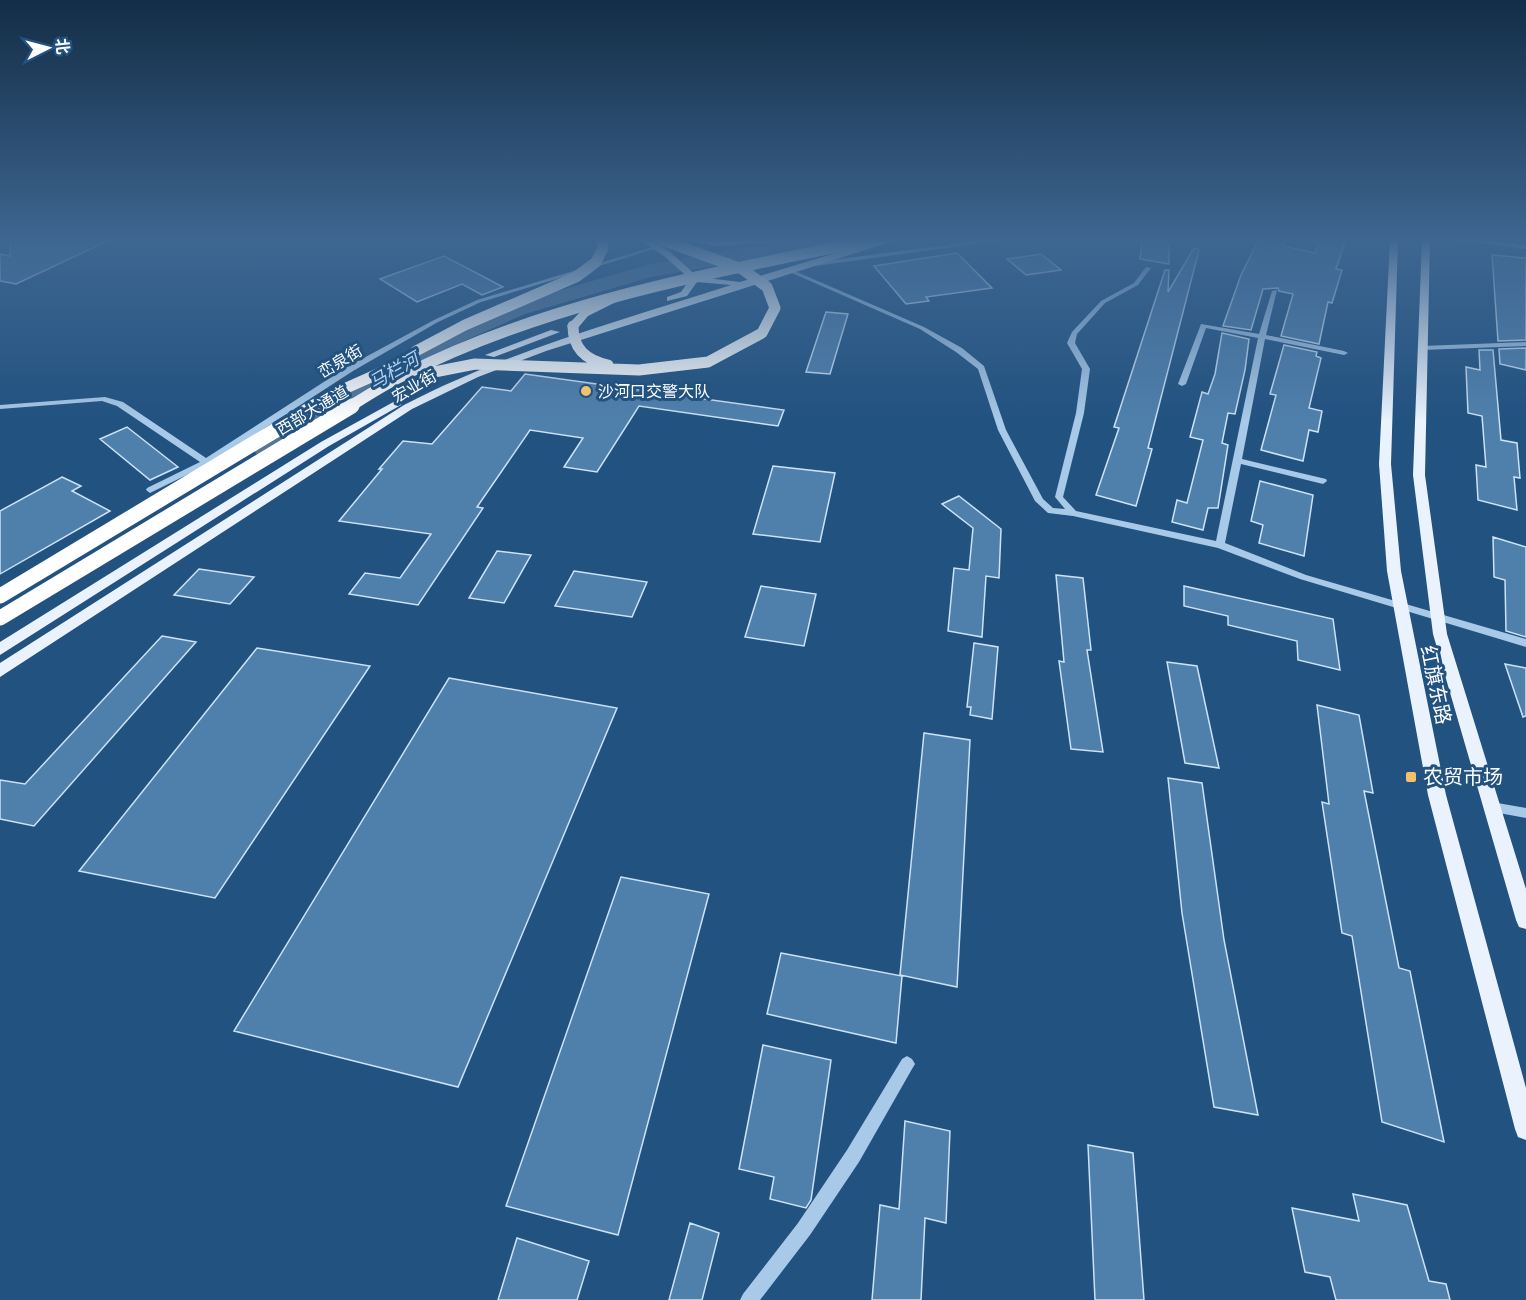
<svg xmlns="http://www.w3.org/2000/svg" width="1526" height="1300" font-family="'DM Sans','Noto Sans SC',sans-serif">
<style>
.lines{fill:none;stroke-linecap:round;stroke-linejoin:round}
.river{fill:#547798;fill-rule:evenodd}
.building{fill:#4f7fab;stroke:#cce2f5;stroke-width:1.5}
.minor{fill:#a8c9e7;fill-rule:evenodd}
.major{fill:#eaf3fd;fill-rule:evenodd}
.highway{fill:#fff;fill-rule:evenodd}
.highway-bridge-far1{stroke:#fff;stroke-width:11}
.highway-bridge{stroke:#fff;stroke-width:15}
.poi-dot{fill:#f2c16a;stroke:#225280;stroke-width:2}
.labels{text-anchor:middle;stroke-width:6;stroke-linejoin:round;paint-order:stroke}
.far-street-label{font-size:16px;fill:#fff;stroke:#225280}
.far-poi-label{font-size:16px;fill:#fff;stroke:#225280;text-anchor:start}
.far-water-label{font-size:18px;font-style:italic;fill:#b3d3ef;stroke:#225280}
.street-label{font-size:20px;fill:#fff;stroke:#225280}
.poi-label{font-size:20px;fill:#fff;stroke:#225280;text-anchor:start}
</style>
<rect width="100%" height="100%" fill="#225280"/>
<g class="lines">
<!-- river -->
<path class="river" d="M 789,239 L 843,239 L 833,245 L 651,277 L 525,314 L 464,341 L 277,455 L 267,457 L 257,455 L 253,449 L 257,443 L 447,331 L 509,305 L 651,264 Z"/>
</g>
<!-- building -->
<path class="building" d="M 10,239 L 112,239 L 16,284 L 0,281 L 0,254 L 10,256 Z
M 1142,239 L 1169,243 L 1169,264 L 1140,259 Z
M 1259,239 L 1286,239 L 1283,246 L 1315,253 L 1320,239 L 1346,239 L 1336,269 L 1342,270 L 1332,303 L 1328,302 L 1319,344 L 1281,336 L 1293,294 L 1279,291 L 1278,288 L 1263,289 L 1251,330 L 1223,326 L 1241,275 Z
M 1194,248 L 1199,250 L 1148,448 L 1152,449 L 1136,506 L 1096,495 L 1119,428 L 1114,427 L 1165,270 L 1169,270 L 1168,292 Z
M 957,253 L 992,288 L 926,297 L 929,301 L 906,304 L 874,266 Z
M 1041,254 L 1061,270 L 1026,275 L 1007,259 Z
M 1492,255 L 1526,258 L 1526,340 L 1498,341 Z
M 444,256 L 503,287 L 482,295 L 462,284 L 417,302 L 380,279 Z
M 826,312 L 848,314 L 830,374 L 806,372 Z
M 1222,333 L 1249,339 L 1245,370 L 1235,414 L 1228,413 L 1222,443 L 1228,445 L 1218,508 L 1208,508 L 1203,530 L 1172,522 L 1177,500 L 1187,503 L 1203,440 L 1190,437 L 1202,392 L 1208,394 L 1215,374 Z
M 1284,345 L 1317,352 L 1316,356 L 1321,358 L 1309,408 L 1322,411 L 1318,432 L 1309,430 L 1303,461 L 1261,450 L 1276,395 L 1270,394 Z
M 1526,348 L 1526,370 L 1500,364 L 1499,349 Z
M 1479,350 L 1493,350 L 1501,440 L 1517,443 L 1520,478 L 1514,477 L 1517,510 L 1478,500 L 1476,465 L 1486,467 L 1482,416 L 1468,413 L 1466,367 L 1480,370 Z
M 525,374 L 784,410 L 778,426 L 639,406 L 597,472 L 564,467 L 583,438 L 530,430 L 477,507 L 483,508 L 418,605 L 349,594 L 365,573 L 400,578 L 431,534 L 339,521 L 382,469 L 379,469 L 403,441 L 432,444 L 482,387 L 511,391 Z
M 127,427 L 178,467 L 150,480 L 100,439 Z
M 773,466 L 835,473 L 820,542 L 753,534 Z
M 62,477 L 81,486 L 72,491 L 110,511 L 0,574 L 0,511 Z
M 1260,481 L 1313,495 L 1304,556 L 1259,543 L 1263,525 L 1251,521 Z
M 959,496 L 1001,529 L 999,578 L 986,576 L 982,637 L 948,631 L 954,568 L 969,570 L 973,528 L 942,504 Z
M 1493,537 L 1526,547 L 1526,637 L 1506,631 L 1505,580 L 1494,577 Z
M 497,551 L 531,555 L 504,603 L 469,598 Z
M 199,569 L 254,577 L 230,604 L 174,595 Z
M 574,571 L 647,582 L 632,617 L 555,606 Z
M 1056,575 L 1083,578 L 1091,650 L 1087,650 L 1103,752 L 1071,749 L 1059,661 L 1064,662 Z
M 761,586 L 816,594 L 804,646 L 745,637 Z
M 1184,586 L 1333,619 L 1340,670 L 1298,660 L 1297,641 L 1228,625 L 1228,616 L 1184,606 Z
M 162,636 L 196,642 L 34,826 L 0,819 L 0,780 L 25,784 Z
M 974,643 L 998,647 L 992,719 L 970,715 L 971,707 L 967,707 Z
M 257,648 L 370,666 L 215,898 L 79,871 Z
M 1167,662 L 1197,666 L 1219,768 L 1185,763 Z
M 1505,664 L 1526,668 L 1526,716 L 1523,717 Z
M 449,678 L 617,708 L 458,1087 L 234,1031 Z
M 1317,705 L 1359,715 L 1373,793 L 1364,791 L 1399,968 L 1410,971 L 1444,1142 L 1382,1122 L 1352,936 L 1342,933 L 1322,802 L 1329,804 Z
M 924,733 L 970,740 L 957,987 L 900,975 Z
M 1168,778 L 1202,783 L 1224,940 L 1258,1115 L 1214,1107 L 1182,913 Z
M 621,877 L 709,894 L 618,1235 L 506,1206 Z
M 781,953 L 902,976 L 896,1043 L 767,1014 Z
M 763,1045 L 831,1060 L 811,1200 L 806,1208 L 770,1199 L 774,1177 L 739,1169 Z
M 905,1121 L 950,1131 L 946,1223 L 925,1218 L 921,1300 L 872,1300 L 880,1205 L 899,1209 Z
M 1088,1145 L 1133,1153 L 1144,1300 L 1095,1300 Z
M 1353,1194 L 1407,1205 L 1429,1281 L 1446,1284 L 1450,1300 L 1336,1300 L 1330,1277 L 1305,1272 L 1292,1208 L 1359,1221 Z
M 690,1223 L 719,1233 L 702,1300 L 669,1300 Z
M 517,1238 L 589,1261 L 577,1300 L 498,1300 Z"/>
<g class="lines">
<!-- minor -->
<path class="minor" d="M 993,239 L 1011,239 L 808,267 L 805,265 L 808,263 Z
M 1449,239 L 1470,239 L 1526,245 L 1526,249 Z
M 656,246 L 661,247 L 481,302 L 438,322 L 353,371 L 209,464 L 150,493 L 146,490 L 147,488 L 200,462 L 117,406 L 102,401 L 0,409 L 0,405 L 105,397 L 123,402 L 206,458 L 347,367 L 434,320 L 477,300 Z
M 1146,267 L 1151,268 L 1138,285 L 1105,303 L 1077,334 L 1075,343 L 1090,369 L 1084,413 L 1063,497 L 1076,511 L 1216,541 L 1258,338 L 1206,328 L 1186,384 L 1182,386 L 1178,384 L 1201,324 L 1259,334 L 1272,291 L 1277,290 L 1266,335 L 1344,351 L 1348,353 L 1344,355 L 1265,339 L 1242,459 L 1326,479 L 1327,481 L 1323,484 L 1241,464 L 1225,543 L 1306,575 L 1526,639 L 1526,647 L 1300,579 L 1218,548 L 1073,516 L 1048,513 L 1035,501 L 998,430 L 978,369 L 956,352 L 920,329 L 785,270 L 790,269 L 924,327 L 962,348 L 984,366 L 1006,430 L 1043,499 L 1053,508 L 1065,509 L 1055,497 L 1076,413 L 1082,369 L 1067,343 L 1072,332 L 1101,301 L 1134,283 Z
M 1526,342 L 1526,346 L 1422,350 L 1418,348 L 1422,346 Z
M 1492,802 L 1526,808 L 1526,818 L 1488,811 L 1486,807 L 1488,803 Z
M 907,1056 L 912,1059 L 915,1064 L 912,1069 L 859,1162 L 810,1235 L 760,1300 L 740,1300 L 743,1294 L 798,1223 L 847,1150 L 902,1059 Z"/>
<!-- major -->
<path class="major" d="M 639,239 L 649,239 L 670,252 L 698,277 L 740,282 L 866,244 L 885,239 L 900,239 L 546,351 L 478,377 L 412,409 L 0,677 L 0,663 L 404,405 C 508,351 620,321 731,285 L 697,282 L 687,296 L 667,301 L 667,297 L 681,292 L 690,279 L 664,256 Z
M 1390,239 L 1398,239 L 1391,464 L 1401,571 L 1446,795 L 1526,1088 L 1526,1140 L 1518,1137 L 1515,1129 L 1428,795 L 1387,571 L 1379,464 Z
M 1422,239 L 1430,239 L 1425,475 L 1447,634 L 1526,889 L 1526,929 L 1519,927 L 1516,920 L 1433,634 L 1413,475 Z
M 551,330 L 560,332 L 494,357 L 485,355 Z
M 397,400 L 403,403 L 401,405 L 329,446 L 0,655 L 0,642 L 321,442 Z"/>
<!-- highway -->
<path class="highway" d="M 684,239 L 791,239 L 786,242 L 714,246 Z
M 830,239 L 845,239 L 830,243 Z
M 610,298 L 620,300 L 588,316 L 577,329 L 569,329 L 567,326 L 580,312 Z"/>
<!-- highway-bridge-far1 -->
<path class="highway-bridge-far1" d="M 573,326 C 573,349 586,360 608,365
M 416,351 L 465,325 L 576,277 L 596,262 L 603,248 L 602,239
M 424,374 L 475,364 L 639,370 L 708,362 L 762,333 L 775,308 L 767,287 L 742,269 L 659,239
M 314,407 L 344,389 L 409,360
M 349,407 C 367,396 385,384 404,375 C 552,300 715,273 876,239"/>
<!-- highway-bridge -->
<path class="highway-bridge" d="M 0,596 L 316,406
M 0,618 L 352,406"/>
</g>
<!-- sky -->
<linearGradient id="sky" x2="0" y2="1"><stop stop-color="#132d46"/><stop offset="0.57" stop-color="#3e6691"/><stop offset="1" stop-color="#3e6691" stop-opacity="0"/></linearGradient>
<rect width="1526" height="421" fill="url(#sky)"/>
<!-- markers -->
<g class="poi-dot">
<circle cx="586" cy="391" r="6"/>
<rect x="1405" y="771" width="12" height="12" rx="3"/>
</g>
<g class="labels">
<!-- far-street labels -->
<g class="far-street-label">
<text transform="translate(340 361) rotate(-31)" y="6">峦泉街</text>
<text transform="translate(414 386) rotate(-30)" y="6">宏业街</text>
<text transform="translate(312 410) rotate(-31)" y="6">西部大通道</text>
</g>
<!-- far-poi labels -->
<g class="far-poi-label">
<text x="598" y="397">沙河口交警大队</text>
</g>
<!-- far-water labels -->
<g class="far-water-label">
<text transform="translate(394 371) rotate(-30)" y="6">马栏河</text>
</g>
<!-- street labels -->
<g class="street-label">
<text transform="translate(1436 685) rotate(78)" y="7">红旗东路</text>
</g>
<!-- poi labels -->
<g class="poi-label">
<text x="1423" y="784">农贸市场</text>
</g>
</g>
<!-- north arrow -->
<g transform="translate(48 48) rotate(84)" stroke="#225280" stroke-width="4.5" paint-order="stroke">
<path d="M0-4.5L10 22L0 15L-10 22Z" fill="#ffffff"/>
<text y="-9" font-size="16" font-weight="bold" text-anchor="middle" fill="#ffffff">北</text>
</g>
</svg>
